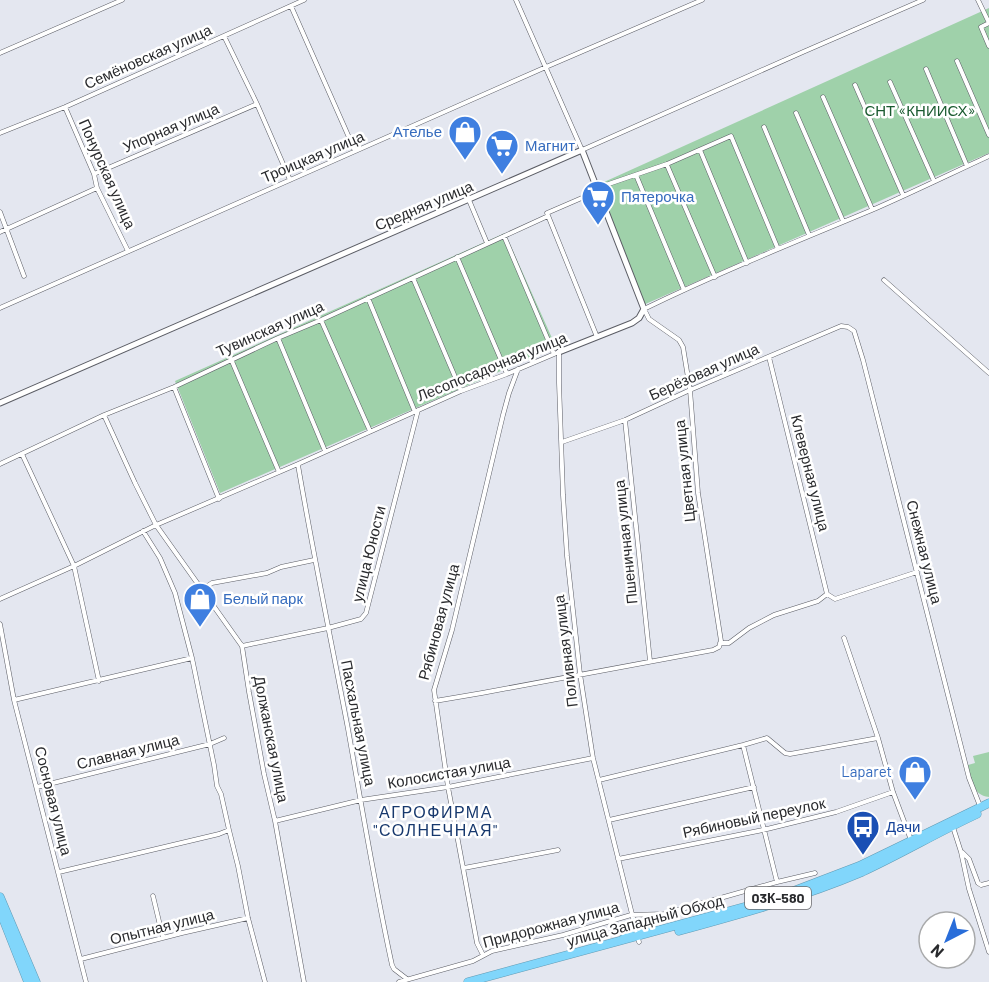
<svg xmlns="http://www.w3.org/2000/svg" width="989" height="982" font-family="Barlow,sans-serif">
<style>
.green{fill:#9fd1aa}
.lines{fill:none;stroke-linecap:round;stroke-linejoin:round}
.street-casing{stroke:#5b5d65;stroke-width:5}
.secondary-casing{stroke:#5b5d65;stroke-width:7}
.highway-casing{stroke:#629ab3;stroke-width:9}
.street{stroke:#fff;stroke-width:4}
.secondary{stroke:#fff;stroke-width:5}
.highway{stroke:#81d6fb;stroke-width:8}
.labels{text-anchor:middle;stroke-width:5;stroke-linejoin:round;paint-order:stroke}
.shield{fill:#fff;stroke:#696a6c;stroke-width:1.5}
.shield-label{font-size:14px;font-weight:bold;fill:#292a2d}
.street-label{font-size:15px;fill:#292a2d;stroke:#fff}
.park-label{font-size:15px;fill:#195a2f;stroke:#fff}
.shop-label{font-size:15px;fill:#366cbe;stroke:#fff;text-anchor:start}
.transit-label{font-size:15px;fill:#164399;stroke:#fff;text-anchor:start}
.neighbourhood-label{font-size:16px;letter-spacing:1.5px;fill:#17386d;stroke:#fff}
</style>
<rect width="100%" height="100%" fill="#e4e7f0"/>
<!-- green -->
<path class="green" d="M 989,8 L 989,153 L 641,306 L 593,187 Z
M 505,233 L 556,347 L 220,493 L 175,381 Z
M 989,752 L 989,797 C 972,795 971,779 968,765 L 975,763 L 973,756 Z"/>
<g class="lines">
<!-- street casing -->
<g class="street-casing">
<path id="street" d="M 516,0 L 582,150 L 803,52 L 923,0
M 978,0 L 989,23 L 981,27 L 989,46
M 291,6 L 355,151
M 224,36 L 257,104 L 290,180
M 0,53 L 122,0
M 957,61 L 989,135
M 926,69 L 967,166
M 890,82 L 934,181
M 855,85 L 903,195
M 823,97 L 872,209
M 65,107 L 94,174 L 97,188 L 128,251
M 796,113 L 843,221
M 764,127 L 809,235
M 0,133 L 65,107 L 304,0
M 700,150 L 747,263
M 667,165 L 715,277
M 94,174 L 257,104
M 636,175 L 684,290
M 597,188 L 667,164 L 731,136 L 778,249
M 469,200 L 487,243
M 0,212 L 24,276
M 0,232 L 97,188
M 504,236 L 554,354
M 457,257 L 507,374
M 413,278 L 461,391
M 884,280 L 989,373
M 368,298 L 415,412
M 0,308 L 546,67 L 702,0
M 321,320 L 370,431
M 597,337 L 547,213 L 598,191
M 278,338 L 325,451
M 769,357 L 827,594
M 231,359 L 279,472
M 174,387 L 219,499
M 104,415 L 135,483 L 156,525 L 242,646 L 249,692 L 264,774 L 275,821 L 304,982
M 625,420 L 650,661
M 562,442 L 625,420 L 690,390 L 841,326 L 848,327 L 854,331 L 863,360 L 969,778 L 980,806
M 22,454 L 74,566 L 99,681
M 0,464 L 104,415 L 174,387 L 278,338 L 321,320 L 548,216
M 298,465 C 313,553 331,640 348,729 C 362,808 375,887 392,965 L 394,969 L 407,979
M 203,589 L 212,583 L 267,573 L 281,567 L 314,560
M 827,594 L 835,599 L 917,572
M 0,599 L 74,566 L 156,525 L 298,464 L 461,391 L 507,374 L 559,352 L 559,383 L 563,495 L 567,556 L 580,674 L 593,758 L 639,942
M 0,624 L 14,700 L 86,982
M 844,638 L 878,738 L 893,792 L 911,840
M 720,643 L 729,643 L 749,628 L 774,615 L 818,601 L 827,594
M 242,646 L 328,628 L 361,619 L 366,613 L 418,410
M 14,700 L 192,658
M 435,701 L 482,693 L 713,650 L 719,647 L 721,641 L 698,493 L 690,390 L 683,347 L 679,340 L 649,319 L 644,309 C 718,273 795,242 872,210 C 911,193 950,174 989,156
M 743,745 L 777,882
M 599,780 L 743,745 L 767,738 L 785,753 L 790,754 L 878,738
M 37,787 L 210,744 L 224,738
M 609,820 L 754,787
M 275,821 L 361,800 L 448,787 L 593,758
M 953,827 L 961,852 L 969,889 L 989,952
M 229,830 L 238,866 L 248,918 L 265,982
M 962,852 L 969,859 L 978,883 L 981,885 L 989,883
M 618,859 L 763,830 L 836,812 L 893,792
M 464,868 L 558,850
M 59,872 L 219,834 L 229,830 L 221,794 L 217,786 L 214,765 L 192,658 L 175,593 L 160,558 L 143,531
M 153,896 L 163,938
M 483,955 L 477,943 L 448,787 L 434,690 L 452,630 L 503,415 L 509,393 L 518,369
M 81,959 L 182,933 L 248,918
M 399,982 L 473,961 L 492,951 L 563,935 L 631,915 L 664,914 L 777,882 L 815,873"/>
</g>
<!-- secondary casing -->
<g class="secondary-casing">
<path id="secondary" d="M 0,403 L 582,150 L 644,309 L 639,318 L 632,323 L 559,352"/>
</g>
<!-- highway casing -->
<g class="highway-casing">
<path id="highway" d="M 0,897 L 36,982
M 0,911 L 28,982
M 679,931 C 741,914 803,897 862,872 C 901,854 938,832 977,814
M 622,940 L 628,935 L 634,923 L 642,930 L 652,932
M 468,982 L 770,900 L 859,866 L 989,803"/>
</g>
<!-- street -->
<use href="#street" class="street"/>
<!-- secondary -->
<use href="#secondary" class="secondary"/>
<!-- highway -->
<use href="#highway" class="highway"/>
</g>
<!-- icons -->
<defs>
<g id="shop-pin" transform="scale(1.725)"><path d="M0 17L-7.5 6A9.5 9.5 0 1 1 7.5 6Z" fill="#3f7fe0" stroke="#fff"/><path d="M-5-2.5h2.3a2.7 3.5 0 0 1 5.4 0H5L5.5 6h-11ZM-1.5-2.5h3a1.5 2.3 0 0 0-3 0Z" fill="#fff"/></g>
<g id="supermarket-pin" transform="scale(1.725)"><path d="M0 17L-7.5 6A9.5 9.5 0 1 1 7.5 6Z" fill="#3f7fe0" stroke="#fff"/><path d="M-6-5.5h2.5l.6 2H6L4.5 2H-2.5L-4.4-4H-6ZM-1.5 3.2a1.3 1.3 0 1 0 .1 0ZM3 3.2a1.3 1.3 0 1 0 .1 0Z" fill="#fff"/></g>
<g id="bus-pin" transform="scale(1.725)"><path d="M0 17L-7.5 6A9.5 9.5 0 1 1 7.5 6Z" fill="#1a4fb4" stroke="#fff"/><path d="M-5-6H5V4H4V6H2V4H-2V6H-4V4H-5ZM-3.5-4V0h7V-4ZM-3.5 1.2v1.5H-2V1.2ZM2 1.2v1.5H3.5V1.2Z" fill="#fff"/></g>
</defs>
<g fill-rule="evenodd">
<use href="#shop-pin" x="465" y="132"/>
<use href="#supermarket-pin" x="502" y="146"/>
<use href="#supermarket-pin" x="598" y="197"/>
<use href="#shop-pin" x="200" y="599"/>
<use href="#shop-pin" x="915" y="772"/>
<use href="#bus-pin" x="863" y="827"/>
</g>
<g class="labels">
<!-- shield labels -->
<rect class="shield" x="745" y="887" width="66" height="22" rx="4.5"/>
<g class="shield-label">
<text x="778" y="903">03К-580</text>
</g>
<!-- street labels -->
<g class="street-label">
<text transform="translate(148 57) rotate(-24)" y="5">Семёновская улица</text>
<text transform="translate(171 128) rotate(-23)" y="5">Упорная улица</text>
<text transform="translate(313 157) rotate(-23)" y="5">Троицкая улица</text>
<text transform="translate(107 174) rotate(66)" y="5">Понурская улица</text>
<text transform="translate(424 206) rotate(-23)" y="5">Средняя улица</text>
<text transform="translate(270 329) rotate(-24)" y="5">Тувинская улица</text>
<text transform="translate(492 367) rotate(-22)" y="5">Лесопосадочная улица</text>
<text transform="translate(704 372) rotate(-24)" y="5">Берёзовая улица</text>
<text transform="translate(685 471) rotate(-96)" y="5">Цветная улица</text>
<text transform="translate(810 473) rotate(76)" y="5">Клеверная улица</text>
<text transform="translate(626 542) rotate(-96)" y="5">Пшеничная улица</text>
<text transform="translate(924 552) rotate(76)" y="5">Снежная улица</text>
<text transform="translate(369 554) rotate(-76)" y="5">улица Юности</text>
<text transform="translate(439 622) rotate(-75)" y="5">Рябиновая улица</text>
<text transform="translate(566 651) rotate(-97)" y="5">Поливная улица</text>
<text transform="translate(358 723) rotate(79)" y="5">Пасхальная улица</text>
<text transform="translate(271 739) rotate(79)" y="5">Должанская улица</text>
<text transform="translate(128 752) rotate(-14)" y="5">Славная улица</text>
<text transform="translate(449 773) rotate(-10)" y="5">Колосистая улица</text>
<text transform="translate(53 801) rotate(76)" y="5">Сосновая улица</text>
<text transform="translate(754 818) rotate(-12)" y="5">Рябиновый переулок</text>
<text transform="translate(645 921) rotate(-15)" y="5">улица Западный Обход</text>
<text transform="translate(551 925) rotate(-15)" y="5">Придорожная улица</text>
<text transform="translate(162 927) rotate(-14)" y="5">Опытная улица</text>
</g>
<!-- park labels -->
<g class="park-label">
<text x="920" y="116">СНТ «КНИИСХ»</text>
</g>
<!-- shop labels -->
<g class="shop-label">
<text x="442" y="137" text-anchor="end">Ателье</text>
<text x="525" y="151">Магнит</text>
<text x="621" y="202">Пятерочка</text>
<text x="223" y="604">Белый парк</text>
<text x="892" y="777" text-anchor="end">Laparet</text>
</g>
<!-- transit labels -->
<g class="transit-label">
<text x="886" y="832">Дачи</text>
</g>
<!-- neighbourhood labels -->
<g class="neighbourhood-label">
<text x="436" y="818">АГРОФИРМА<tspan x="436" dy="18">"СОЛНЕЧНАЯ"</tspan></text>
</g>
</g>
<!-- north arrow -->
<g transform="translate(947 940) rotate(222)"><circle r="28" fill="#ffffff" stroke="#a9aaab" stroke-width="1.5"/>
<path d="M0-4.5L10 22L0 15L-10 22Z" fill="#296dd9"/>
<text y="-9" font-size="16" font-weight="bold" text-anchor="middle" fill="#292a2d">N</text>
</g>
</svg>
